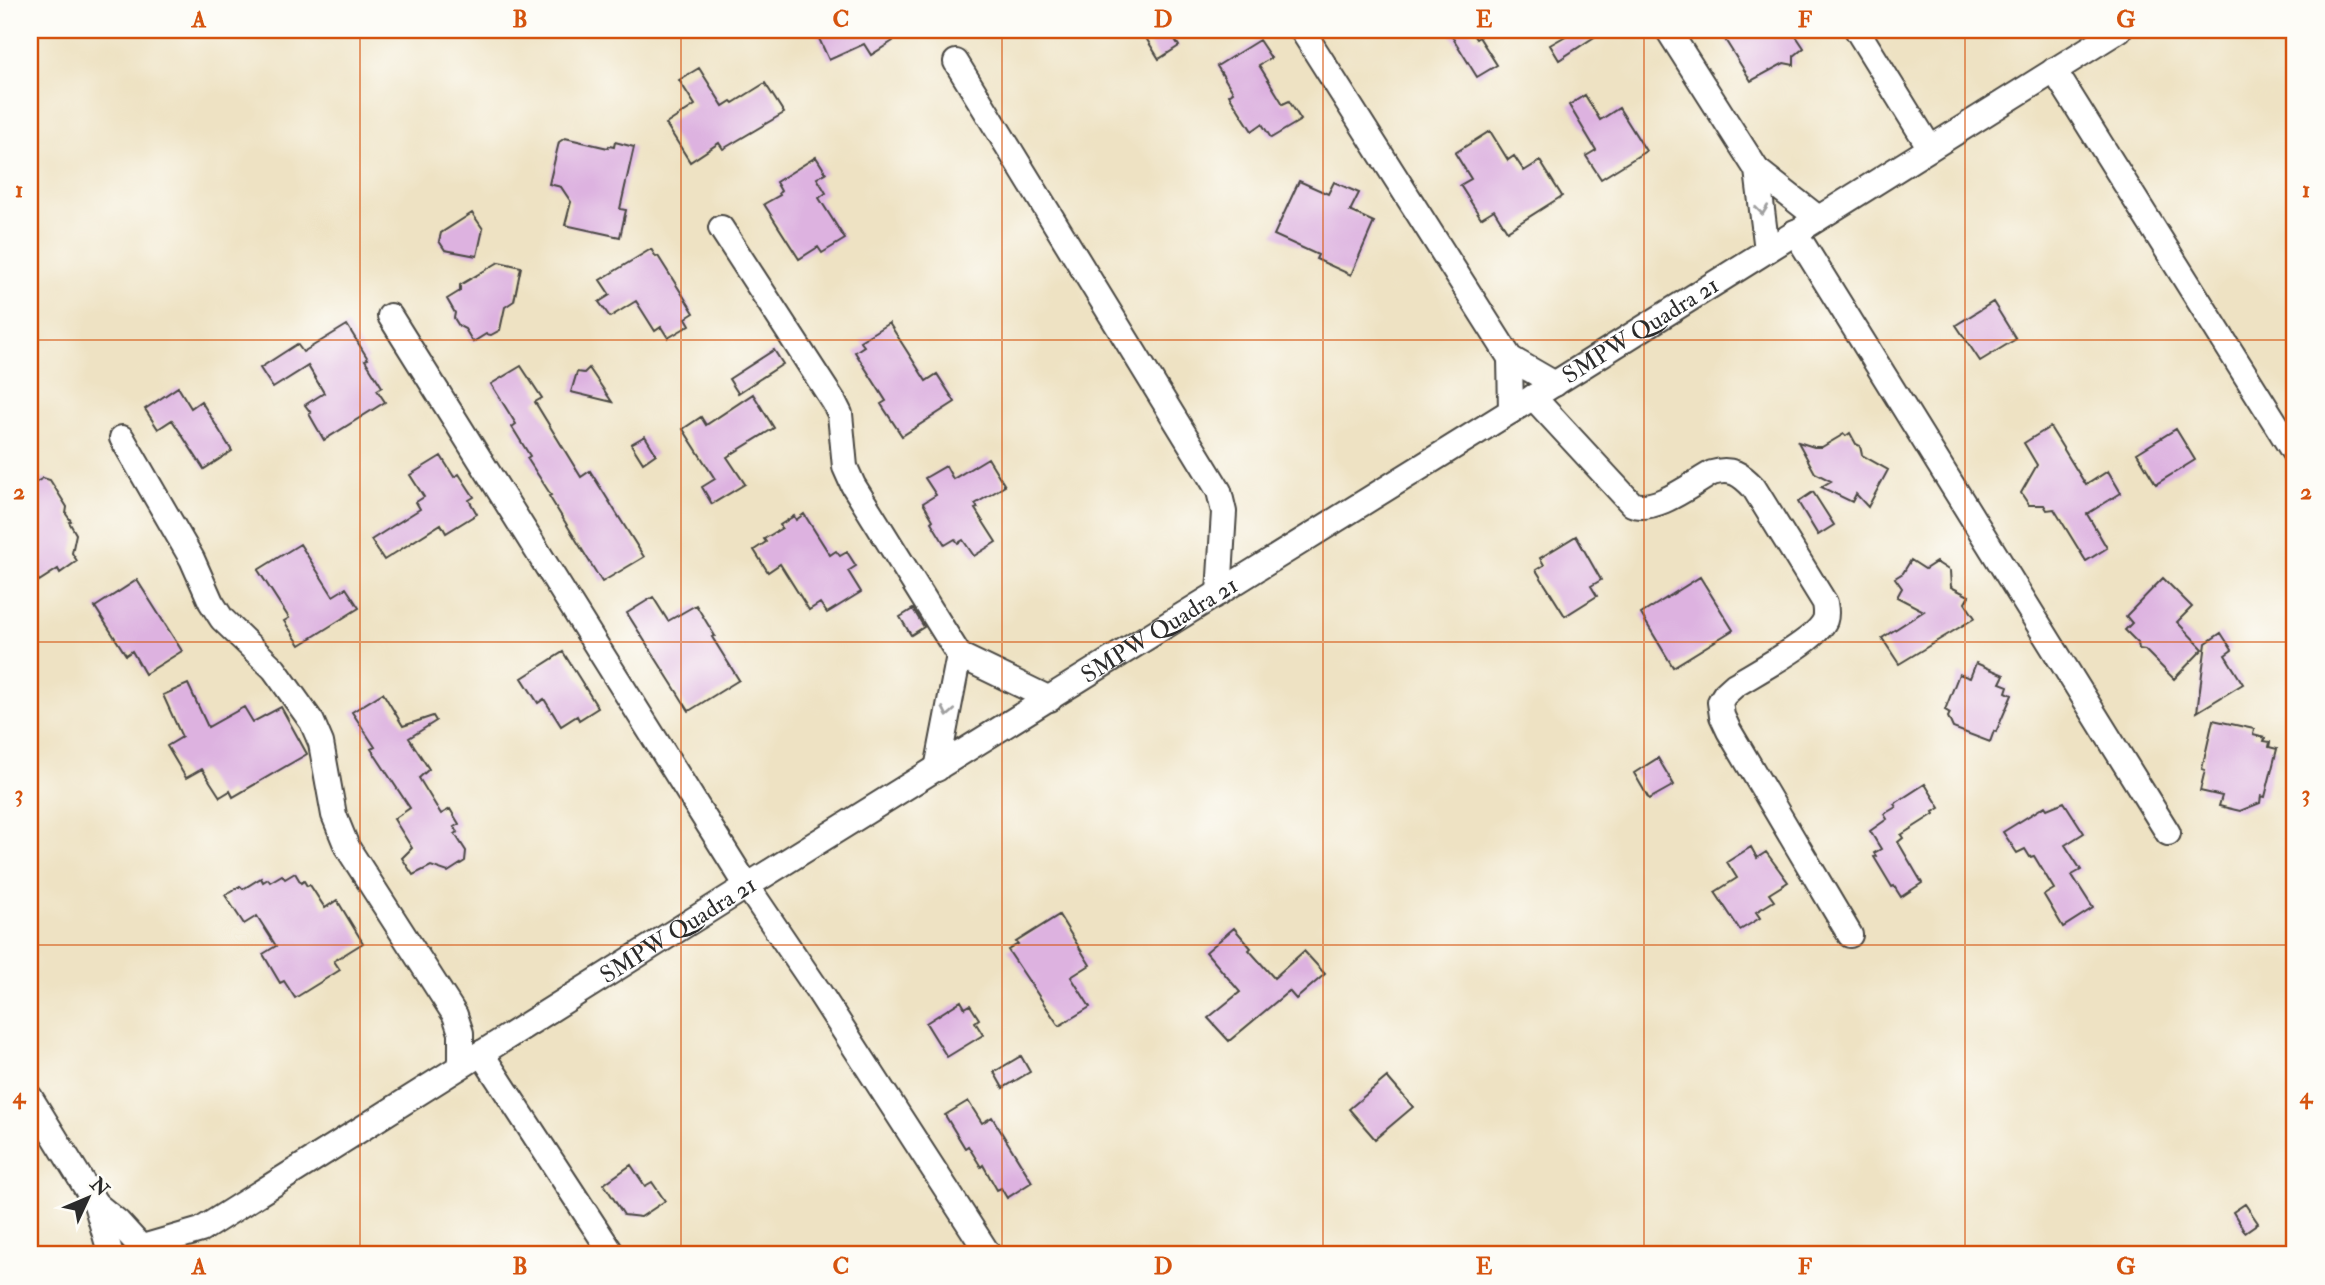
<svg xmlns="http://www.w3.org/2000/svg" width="2325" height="1285" font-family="'IM FELL Double Pica',serif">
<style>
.building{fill:#ddb2e0}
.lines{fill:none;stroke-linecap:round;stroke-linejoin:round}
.minor-casing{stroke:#484642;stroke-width:28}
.minor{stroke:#fff;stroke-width:24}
.oneway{stroke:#a0a0a0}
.grid{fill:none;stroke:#d5540f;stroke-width:2;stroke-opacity:0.55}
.labels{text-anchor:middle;stroke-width:5;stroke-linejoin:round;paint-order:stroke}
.street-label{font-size:24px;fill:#2b2b2b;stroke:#fdfcf7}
.neatline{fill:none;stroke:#d5540f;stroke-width:2.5}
.grid-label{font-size:23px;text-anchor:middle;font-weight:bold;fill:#d5540f}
</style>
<rect width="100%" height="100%" fill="#fdfcf7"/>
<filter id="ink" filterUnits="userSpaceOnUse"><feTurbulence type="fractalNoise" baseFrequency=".0143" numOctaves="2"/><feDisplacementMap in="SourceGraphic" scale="14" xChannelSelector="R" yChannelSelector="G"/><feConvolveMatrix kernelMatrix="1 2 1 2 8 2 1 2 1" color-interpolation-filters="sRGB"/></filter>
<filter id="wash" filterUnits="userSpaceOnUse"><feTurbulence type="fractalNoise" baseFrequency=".00686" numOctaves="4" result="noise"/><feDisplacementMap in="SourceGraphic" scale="28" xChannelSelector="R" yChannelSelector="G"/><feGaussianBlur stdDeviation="1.57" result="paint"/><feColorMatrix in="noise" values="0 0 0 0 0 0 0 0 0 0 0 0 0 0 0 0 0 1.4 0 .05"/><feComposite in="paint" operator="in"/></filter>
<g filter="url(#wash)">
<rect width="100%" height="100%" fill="#eee2c3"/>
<g id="blocks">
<!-- building -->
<path class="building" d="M 815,30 L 897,30 L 889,33 L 893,41 L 871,55 L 864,44 L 829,60 Z
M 1141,30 L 1169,30 L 1179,46 L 1159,59 Z
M 1448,30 L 1470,30 L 1476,39 L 1479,37 L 1497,65 L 1477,77 Z
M 1576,30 L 1605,30 L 1559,60 L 1550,45 Z
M 1719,30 L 1792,30 L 1804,48 L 1794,56 L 1794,65 L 1784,63 L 1751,81 Z
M 1259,40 L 1271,58 L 1259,65 L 1283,104 L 1289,101 L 1301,120 L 1271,138 L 1262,124 L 1252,131 L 1229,95 L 1233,92 L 1217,66 Z
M 699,68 L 723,106 L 731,101 L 733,103 L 765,83 L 784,113 L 723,149 L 719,143 L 690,162 L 666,124 L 695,105 L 679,80 Z
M 1585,95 L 1600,120 L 1619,108 L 1646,151 L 1601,179 L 1586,156 L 1596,150 L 1569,105 Z
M 1490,131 L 1508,160 L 1514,156 L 1524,171 L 1540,161 L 1562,196 L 1507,231 L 1494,210 L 1481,218 L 1460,185 L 1471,179 L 1455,153 Z
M 565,138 L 608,148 L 609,146 L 614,147 L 615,142 L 634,147 L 620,209 L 626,210 L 620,237 L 565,225 L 571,202 L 561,187 L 549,184 L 559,142 Z
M 816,157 L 826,173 L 817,178 L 826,193 L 819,198 L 845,239 L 822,253 L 818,247 L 799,259 L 764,204 L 780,195 L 779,193 L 781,191 L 776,182 Z
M 1299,181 L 1328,194 L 1334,182 L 1359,193 L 1350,211 L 1374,222 L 1351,275 L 1316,259 L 1318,255 L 1274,235 Z
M 472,213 L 483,229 L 477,256 L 445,250 L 439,241 L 441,233 Z
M 651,249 L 656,257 L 658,256 L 694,313 L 686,318 L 690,325 L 668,338 L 661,327 L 655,331 L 636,301 L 610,317 L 599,302 L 610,295 L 600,280 Z
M 499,262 L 521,267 L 514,301 L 505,307 L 500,330 L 491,335 L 486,334 L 473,342 L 465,329 L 459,326 L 454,318 L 455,313 L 447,299 L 460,291 L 460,285 Z
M 1993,302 L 2016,339 L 1980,361 L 1956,325 Z
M 889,323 L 926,381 L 937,374 L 955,402 L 902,436 L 881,404 L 886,401 L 855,352 L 864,346 L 860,341 Z
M 347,325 L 368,359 L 365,360 L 382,387 L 377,390 L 385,402 L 324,440 L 309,414 L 311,413 L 305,405 L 324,393 L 308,366 L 273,388 L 260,368 L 297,344 L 303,352 Z
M 774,350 L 783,364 L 738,393 L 729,379 Z
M 521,366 L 542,398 L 535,402 L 581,477 L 590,471 L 644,557 L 602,582 L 549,496 L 551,495 L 527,458 L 530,456 L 512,427 L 516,424 L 491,384 Z
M 589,368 L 612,402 L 571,392 L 577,372 L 584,373 Z
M 178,387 L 191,408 L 201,401 L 232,451 L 204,469 L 172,420 L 158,429 L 145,409 Z
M 753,394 L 774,428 L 727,457 L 745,484 L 712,504 L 702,487 L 715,479 L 683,429 L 701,417 L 706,425 Z
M 2050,427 L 2086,485 L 2108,471 L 2121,493 L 2087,514 L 2107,548 L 2086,561 L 2054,509 L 2047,510 L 2044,505 L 2029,505 L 2021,493 L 2037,465 L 2024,443 Z
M 2176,429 L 2195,460 L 2156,484 L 2137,453 Z
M 1850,433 L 1856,444 L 1860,446 L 1862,455 L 1888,470 L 1868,507 L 1856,494 L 1852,502 L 1821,487 L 1831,481 L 1815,473 L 1798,442 L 1814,447 L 1822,447 L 1844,434 L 1846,436 Z
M 645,436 L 656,454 L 643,463 L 631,444 Z
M 441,456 L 454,477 L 459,474 L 474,497 L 469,500 L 477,514 L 446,533 L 441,524 L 384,560 L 371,540 L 420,509 L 416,502 L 424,497 L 410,475 Z
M 988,458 L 1005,486 L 975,504 L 978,508 L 975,509 L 996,542 L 974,556 L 963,540 L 958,543 L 955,539 L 945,545 L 931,522 L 933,520 L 923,503 L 936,495 L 925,478 L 946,466 L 953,479 Z
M 43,478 L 50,480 L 67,507 L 66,514 L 71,521 L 69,522 L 76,534 L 72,553 L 77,561 L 60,573 L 58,569 L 39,581 L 32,569 L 34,563 L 30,557 L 30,486 Z
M 1813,492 L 1834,525 L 1818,535 L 1798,502 Z
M 804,514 L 830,555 L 836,551 L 840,556 L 847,552 L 856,566 L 848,571 L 861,592 L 827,613 L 820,603 L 809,610 L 780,564 L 768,572 L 754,550 L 766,542 L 764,539 L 782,528 L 780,525 L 794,516 L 796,520 Z
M 1576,536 L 1601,580 L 1591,586 L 1597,596 L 1565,616 L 1536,570 L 1544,565 L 1540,558 Z
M 300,544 L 333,596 L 346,588 L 359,608 L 300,645 L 284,621 L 289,618 L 258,570 Z
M 1911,560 L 1925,569 L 1936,562 L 1950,571 L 1951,587 L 1969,596 L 1965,603 L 1975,618 L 1899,664 L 1882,638 L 1924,611 L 1897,597 L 1902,588 L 1895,578 L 1903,573 Z
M 1700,577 L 1733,630 L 1673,667 L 1641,614 Z
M 2163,578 L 2192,607 L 2177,622 L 2203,649 L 2174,679 L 2145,650 L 2139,649 L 2138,643 L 2125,630 L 2132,623 L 2126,616 Z
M 137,580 L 182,651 L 145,674 L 132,651 L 126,655 L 95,607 Z
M 653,597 L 668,621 L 696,605 L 715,636 L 712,637 L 739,680 L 689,711 L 627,613 Z
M 913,609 L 924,627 L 911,635 L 900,617 Z
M 2221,633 L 2232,650 L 2225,655 L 2243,684 L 2197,712 L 2206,643 Z
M 563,652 L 598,708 L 579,720 L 577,716 L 561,726 L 544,699 L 538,703 L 522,678 Z
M 1976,663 L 2004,675 L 2000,683 L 2008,686 L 2006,692 L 2012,695 L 1996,732 L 1994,731 L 1990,742 L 1953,728 L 1948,717 L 1950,713 L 1945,710 L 1959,674 L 1970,678 Z
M 188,684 L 208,727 L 244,707 L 253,722 L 281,707 L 307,754 L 233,797 L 230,791 L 220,797 L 202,769 L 186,778 L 167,746 L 182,737 L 163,695 Z
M 383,693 L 403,726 L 433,716 L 436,721 L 409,738 L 429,769 L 419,778 L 441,814 L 450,809 L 459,824 L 454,827 L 458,832 L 455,834 L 466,851 L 465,861 L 448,872 L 431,866 L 413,875 L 402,858 L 412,848 L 394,819 L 410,808 L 371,749 L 375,747 L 352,712 Z
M 2213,720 L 2254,729 L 2253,735 L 2265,738 L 2264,741 L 2270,742 L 2269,747 L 2277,749 L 2265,797 L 2261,796 L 2260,803 L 2240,811 L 2219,806 L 2222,796 L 2200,791 L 2205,770 L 2202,769 Z
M 1658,758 L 1674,785 L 1649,799 L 1634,773 Z
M 1925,784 L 1940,808 L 1933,812 L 1934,814 L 1901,835 L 1903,838 L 1898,842 L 1922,883 L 1901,897 L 1894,886 L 1892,887 L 1874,857 L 1876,856 L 1874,853 L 1881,849 L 1870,831 L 1887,819 L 1884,814 L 1896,807 L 1894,804 Z
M 2064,802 L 2084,833 L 2065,845 L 2081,870 L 2072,875 L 2093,908 L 2063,927 L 2044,895 L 2054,889 L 2034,856 L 2030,857 L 2025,849 L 2017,853 L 2003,832 L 2045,806 L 2047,809 Z
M 1751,847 L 1757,858 L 1766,852 L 1788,882 L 1769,894 L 1774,901 L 1756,912 L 1760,918 L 1740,930 L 1715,892 L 1737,878 L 1727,862 Z
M 295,873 L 301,883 L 304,881 L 307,886 L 310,885 L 325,908 L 337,900 L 363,943 L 334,961 L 340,970 L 295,998 L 284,981 L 280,983 L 263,954 L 276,946 L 257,916 L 244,924 L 225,895 L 240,886 L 243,889 L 261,878 L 263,882 L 268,879 L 270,882 L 282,875 L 285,879 Z
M 1059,915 L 1090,965 L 1071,977 L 1090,1007 L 1059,1026 L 1008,950 L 1018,944 L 1016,942 Z
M 1234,928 L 1251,948 L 1249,950 L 1274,978 L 1304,951 L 1325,974 L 1296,999 L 1289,991 L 1229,1041 L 1208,1018 L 1240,992 L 1206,952 Z
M 961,1001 L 965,1008 L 970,1005 L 979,1019 L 975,1022 L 983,1035 L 947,1057 L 926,1023 Z
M 1021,1056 L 1030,1072 L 1003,1088 L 994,1072 Z
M 1387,1077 L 1413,1107 L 1375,1139 L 1349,1109 Z
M 968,1101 L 982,1123 L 992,1117 L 1032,1182 L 1007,1198 L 1001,1188 L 997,1190 L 983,1165 L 981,1167 L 968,1146 L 965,1148 L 945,1115 Z
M 631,1165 L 645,1186 L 652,1182 L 665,1201 L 641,1217 L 624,1215 L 604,1184 Z
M 2245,1204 L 2258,1223 L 2245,1232 L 2233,1212 Z"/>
</g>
</g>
<g filter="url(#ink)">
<use href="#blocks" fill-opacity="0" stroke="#484642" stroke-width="2"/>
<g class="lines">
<!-- minor casing -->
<g class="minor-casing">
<g id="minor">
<path d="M 1302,30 L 1510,358 L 1555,384"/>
<path d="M 1668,30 L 1757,170 L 1818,218"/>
<path d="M 1857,30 L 1930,148"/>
<path d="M 956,62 L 1219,491 L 1224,512 L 1219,593"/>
<path d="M 2054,70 L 2295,454"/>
<path d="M 1757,170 L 1767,250"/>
<path d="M 721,228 L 834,402 L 840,414 L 845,467 L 853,485 L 959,655 L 1050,699"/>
<path d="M 1795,232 L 2168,833"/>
<path d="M 390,316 L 747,886 L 819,992 L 989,1255"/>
<path d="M 1510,358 L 1511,411"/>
<path d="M 1533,397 L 1632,504 C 1654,514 1692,484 1712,473 C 1731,467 1741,474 1754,488 L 1825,603 C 1826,609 1827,614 1825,620 C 1817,640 1756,672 1735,685 L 1725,694 L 1720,702 L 1722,716 L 1729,731 L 1850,935"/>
<path d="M 122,438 L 192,559 L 211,602 L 222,619 L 274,669 L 312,722 L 321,743 L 334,815 L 347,847 L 455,1015 L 461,1033 L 461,1065"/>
<path d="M 937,769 L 959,655"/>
<path d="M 481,1053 L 613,1255"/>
<path d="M 30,1097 L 96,1204 L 111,1255"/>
<path d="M 96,1204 L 118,1222 L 139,1245"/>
<path id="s1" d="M 146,1246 L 201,1230 L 747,886 L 1511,411 L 2119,30"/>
</g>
</g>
<!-- minor -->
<use href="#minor" class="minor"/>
</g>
<!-- one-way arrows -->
<defs><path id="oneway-chevron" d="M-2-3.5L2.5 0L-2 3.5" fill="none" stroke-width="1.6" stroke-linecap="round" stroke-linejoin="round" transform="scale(1.75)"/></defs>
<g class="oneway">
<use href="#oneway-chevron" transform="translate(1762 210) rotate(83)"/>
<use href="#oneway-chevron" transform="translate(948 712) rotate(101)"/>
</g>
</g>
<!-- grid -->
<path class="grid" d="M 360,30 L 360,1255M 681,30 L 681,1255M 1002,30 L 1002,1255M 1323,30 L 1323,1255M 1644,30 L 1644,1255M 1965,30 L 1965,1255M 30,340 L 2295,340M 30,642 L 2295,642M 30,945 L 2295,945"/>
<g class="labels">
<!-- street labels -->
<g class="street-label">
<text dy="8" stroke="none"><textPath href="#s1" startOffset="1755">SMPW Quadra 21</textPath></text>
<text dy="8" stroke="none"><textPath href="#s1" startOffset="1188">SMPW Quadra 21</textPath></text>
<text dy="8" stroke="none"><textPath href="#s1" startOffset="621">SMPW Quadra 21</textPath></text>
</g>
</g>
<!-- margin -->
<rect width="2325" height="1285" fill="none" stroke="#fdfcf7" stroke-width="77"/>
<!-- north arrow -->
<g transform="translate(88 1198) rotate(46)" stroke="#fdfcf7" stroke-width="5" paint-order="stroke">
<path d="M0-5L12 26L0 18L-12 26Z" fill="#2b2b2b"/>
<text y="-10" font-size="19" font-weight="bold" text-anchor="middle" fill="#2b2b2b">N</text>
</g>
<rect x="38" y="38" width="2248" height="1208" class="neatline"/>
<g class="grid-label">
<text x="199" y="27">A</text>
<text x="520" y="27">B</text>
<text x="841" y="27">C</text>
<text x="1163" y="27">D</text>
<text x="1484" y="27">E</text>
<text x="1805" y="27">F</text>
<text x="2126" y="27">G</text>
<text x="19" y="197">1</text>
<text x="2306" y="197">1</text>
<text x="19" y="499">2</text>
<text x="2306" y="499">2</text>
<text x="19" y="801">3</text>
<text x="2306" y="801">3</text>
<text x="19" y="1103">4</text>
<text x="2306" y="1103">4</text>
<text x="199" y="1274">A</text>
<text x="520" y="1274">B</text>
<text x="841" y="1274">C</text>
<text x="1163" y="1274">D</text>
<text x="1484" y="1274">E</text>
<text x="1805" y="1274">F</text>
<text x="2126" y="1274">G</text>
</g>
</svg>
